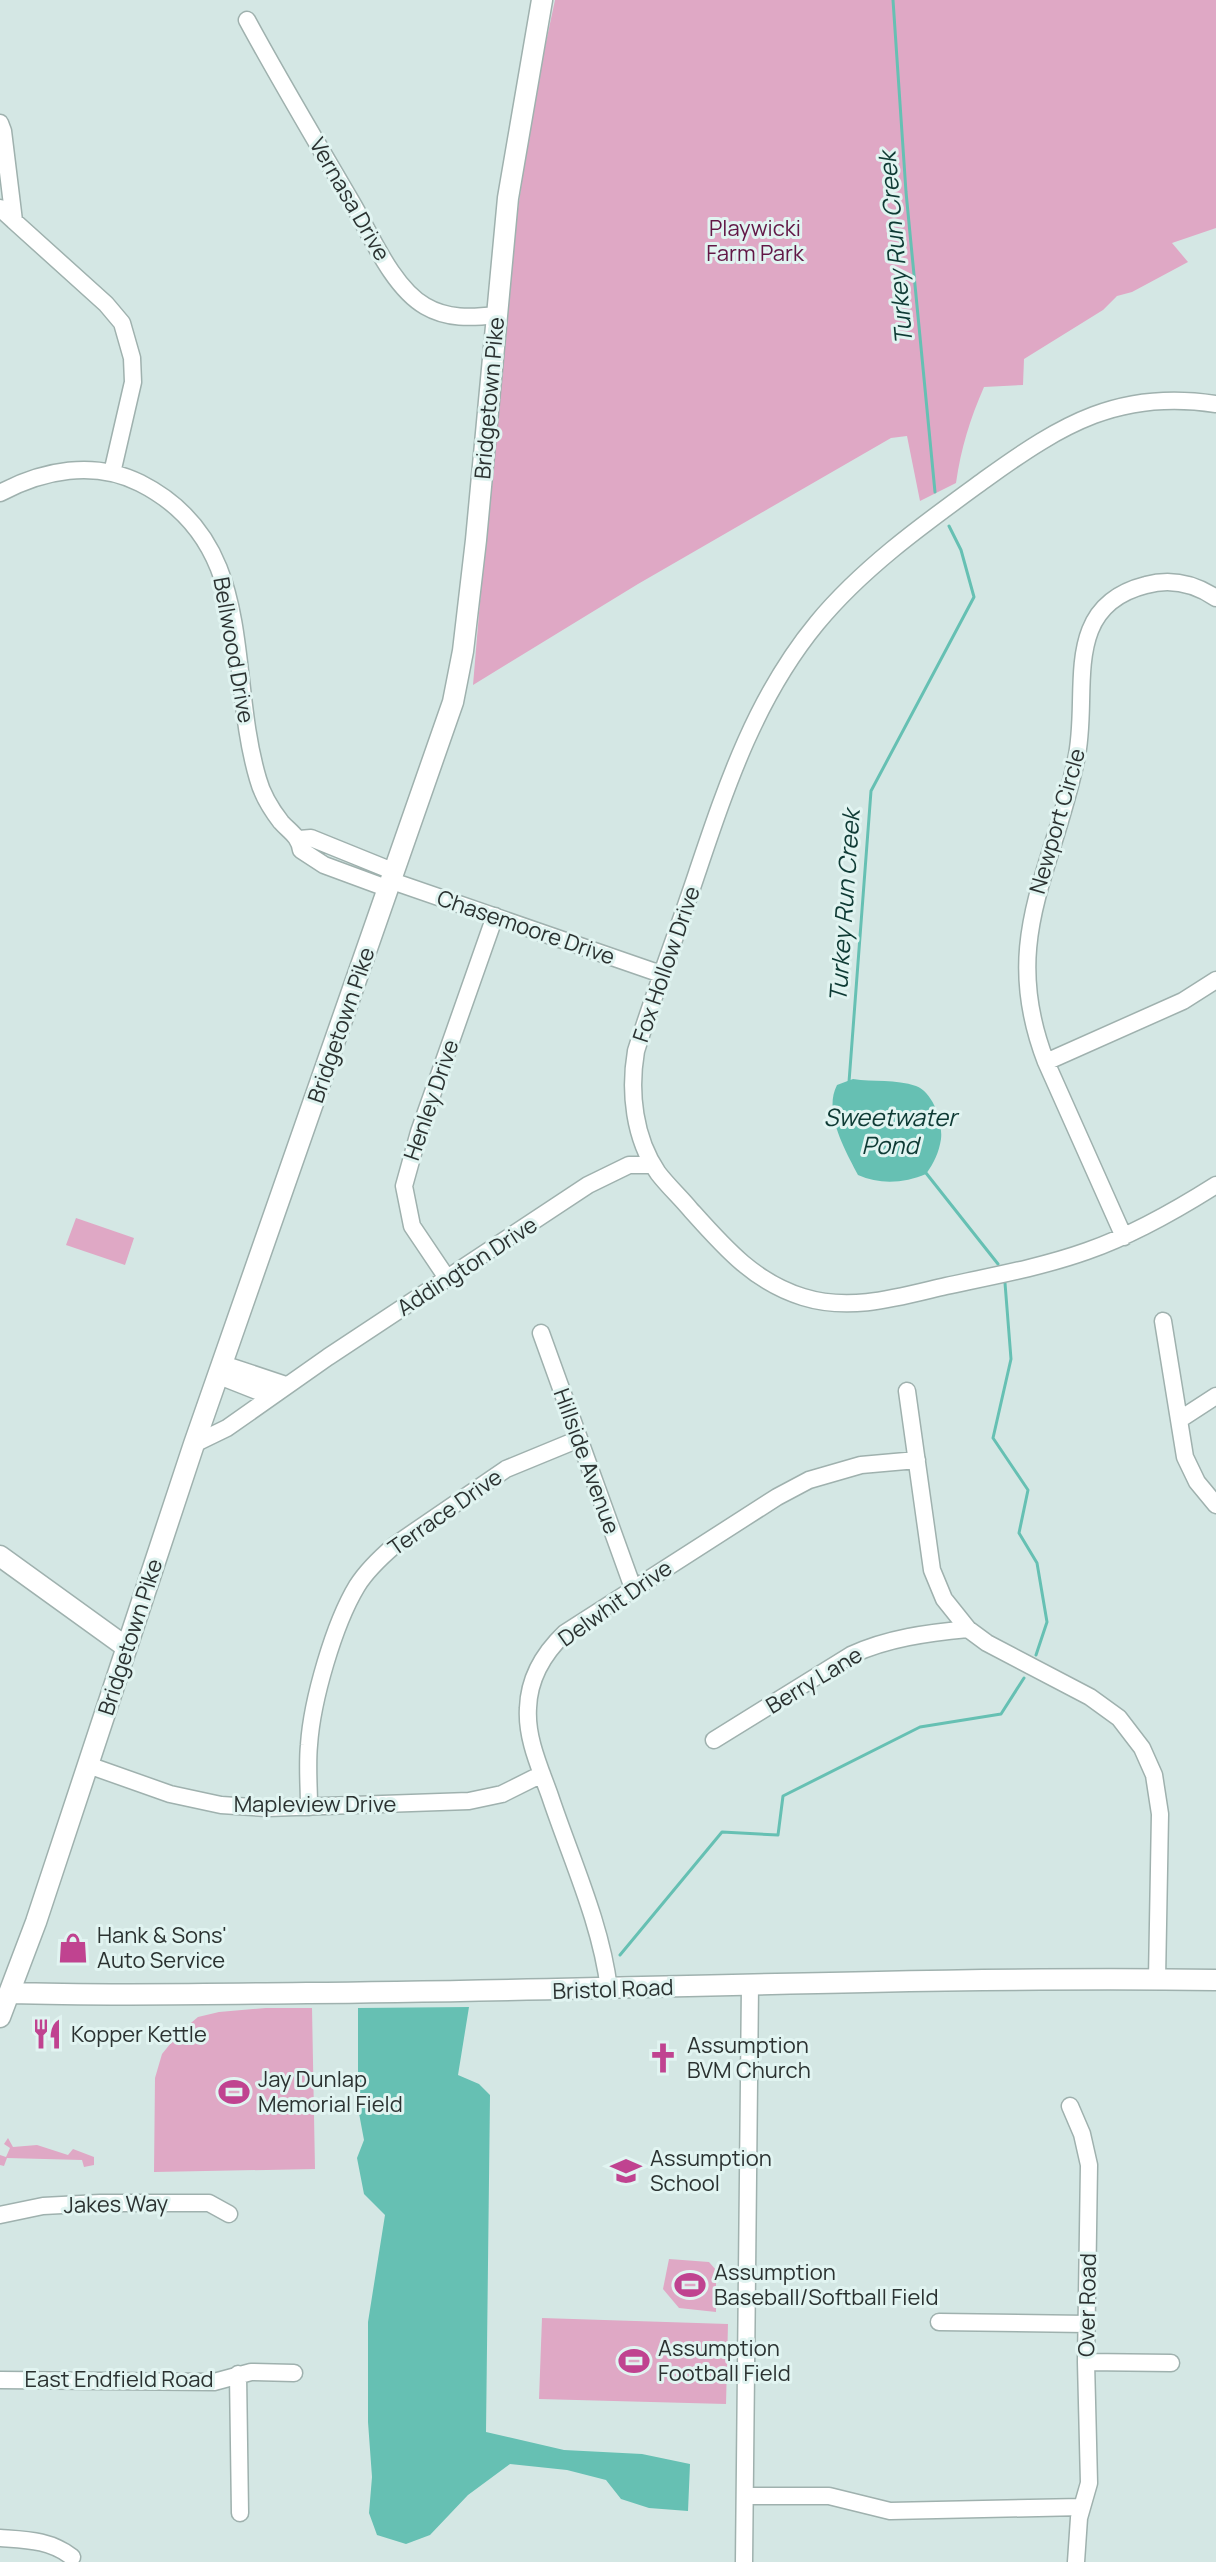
<svg xmlns="http://www.w3.org/2000/svg" width="1216" height="2562" font-family="Manrope,sans-serif">
<style>
.green{fill:#dfa8c5}
.water{fill:#66c0b3}
.lines{fill:none;stroke-linecap:round;stroke-linejoin:round}
.stream{stroke:#66c0b3;stroke-width:3}
.minor-casing{stroke:#9fb1ae;stroke-width:19}
.major-casing{stroke:#9fb1ae;stroke-width:23}
.minor{stroke:#fff;stroke-width:16}
.major{stroke:#fff;stroke-width:20}
.labels{text-anchor:middle;stroke-width:6;stroke-linejoin:round;paint-order:stroke}
.street-label{font-size:22px;fill:#2b3231;stroke:#e1f4f1}
.park-label{font-size:22px;fill:#621746;stroke:#e1f4f1}
.poi-label{font-size:22px;fill:#2b3231;stroke:#e1f4f1;text-anchor:start}
.water-label{font-size:24px;font-style:italic;fill:#0e3a34;stroke:#e1f4f1}
</style>
<rect width="100%" height="100%" fill="#d4e7e4"/>
<!-- green -->
<path class="green" d="M 555,0 L 1216,0 L 1216,228 L 1172,243 L 1188,262 L 1132,292 L 1117,296 L 1103,310 L 1024,359 L 1023,385 L 984,387 C 970,419 961,448 956,483 L 920,501 L 907,436 L 891,438 L 638,584 L 473,685 L 505,303 L 532,108 Z
M 76,1218 L 134,1238 L 125,1265 L 66,1245 Z
M 266,2008 L 312,2008 L 315,2169 L 154,2172 L 155,2078 L 162,2054 L 179,2033 L 198,2017 L 219,2012 Z
M 8,2138 L 13,2147 L 37,2145 L 68,2155 L 73,2149 L 94,2157 L 94,2165 L 84,2167 L 82,2160 L 7,2158 L 4,2166 L 0,2165 L 0,2155 L 6,2157 L 10,2148 L 4,2144 Z
M 669,2259 L 709,2262 L 716,2270 L 716,2312 L 679,2308 L 663,2289 Z
M 542,2318 L 728,2324 L 726,2404 L 539,2399 Z"/>
<!-- water -->
<path class="water" d="M 853,1079 C 873,1082 896,1079 916,1086 C 933,1092 943,1122 941,1139 C 939,1152 934,1163 926,1174 C 905,1183 880,1185 858,1175 C 845,1150 823,1112 837,1085 Z
M 469,2007 L 458,2075 L 479,2084 L 490,2095 L 486,2432 L 564,2450 L 642,2454 L 690,2464 L 688,2511 L 649,2508 L 621,2499 L 606,2480 L 567,2470 L 510,2464 L 468,2495 L 430,2535 L 406,2544 L 377,2535 L 369,2513 L 372,2477 L 368,2422 L 368,2322 L 385,2215 L 364,2194 L 357,2158 L 364,2140 L 358,2108 L 358,2008 Z"/>
<g class="lines">
<!-- stream -->
<path class="stream" d="M 893,0 L 906,192 L 935,492
M 849,1082 L 871,791 L 974,597 L 961,550 L 949,526
M 926,1173 L 998,1264
M 1005,1283 L 1011,1359 L 993,1438 L 1028,1490 L 1019,1533 L 1037,1563 L 1047,1622 L 1036,1655
M 620,1955 L 722,1832 L 778,1835 L 783,1796 L 920,1727 L 1001,1714 L 1024,1678"/>
<!-- minor casing -->
<g class="minor-casing">
<path id="minor" d="M 247,20 C 280,81 316,141 351,201 C 370,233 392,287 425,306 C 447,319 471,318 496,315
M 0,123 L 3,131 L 14,221 L 0,208
M 14,221 L 106,304 L 122,323 L 132,358 L 133,382 L 112,473
M 1216,404 C 1120,389 1062,424 987,478 C 928,521 864,566 817,623 C 756,697 727,784 697,873 C 677,933 655,991 636,1051 C 629,1092 634,1138 658,1173 C 668,1186 680,1197 690,1209 C 724,1247 754,1282 803,1297 C 851,1312 899,1297 946,1286 C 993,1276 1042,1267 1087,1251 C 1133,1235 1175,1211 1216,1185
M 0,493 C 43,470 94,460 140,483 C 259,543 226,671 258,779 C 262,794 271,809 281,822 C 290,832 299,836 301,850 L 324,865 L 389,889
M 1216,598 C 1195,584 1171,578 1146,585 C 1058,607 1091,695 1076,760 C 1052,875 999,941 1046,1062 L 1183,1001 L 1216,980
M 299,839 L 311,838 L 395,872
M 392,881 L 661,974
M 1046,1062 L 1124,1237
M 447,1278 L 412,1226 L 404,1186 L 419,1132 L 495,916
M 1163,1321 L 1185,1457 L 1197,1482 L 1216,1505
M 541,1333 L 633,1588
M 223,1364 L 286,1385
M 219,1376 L 262,1393 L 277,1389
M 907,1391 L 932,1570 L 944,1599 L 968,1629 L 987,1643 L 1090,1697 L 1119,1718 L 1142,1748 L 1154,1775 L 1160,1814 L 1157,1979
M 1179,1420 L 1216,1396
M 194,1444 L 227,1428 L 328,1357 L 588,1185 L 629,1165 L 653,1165
M 714,1740 L 851,1655 C 888,1638 927,1633 968,1629
M 88,1765 L 170,1794 L 221,1805 L 267,1808 L 469,1801 L 502,1794 L 542,1774
M 309,1807 C 309,1787 307,1765 309,1745 C 312,1700 334,1624 357,1586 C 367,1570 381,1557 395,1545 L 506,1469 L 579,1439
M 609,1989 C 601,1923 571,1859 550,1796 C 540,1768 526,1738 528,1708 C 529,1678 544,1653 565,1633 L 777,1497 L 809,1480 L 861,1465 L 917,1460
M 1070,2106 L 1082,2134 L 1089,2165 L 1086,2362 L 1089,2483 L 1079,2518 L 1076,2562
M 0,2215 L 43,2206 L 100,2203 L 209,2203 L 229,2214
M 939,2322 L 1087,2324
M 1086,2362 L 1171,2363
M 238,2374 L 240,2513
M 0,2380 L 214,2382 L 251,2372 L 294,2373
M 745,2496 L 829,2496 L 890,2511 L 1082,2507
M 0,2538 C 27,2540 50,2540 72,2557
M 744,2562 L 750,1985"/>
</g>
<!-- major casing -->
<g class="major-casing">
<path id="major" d="M 0,1556 L 126,1647
M 10,1993 C 109,1996 208,1994 307,1993 C 610,1991 913,1976 1216,1980
M 0,2017 L 36,1922 L 194,1444 L 453,702 L 463,651 L 476,540 L 508,198 L 542,0"/>
</g>
<!-- minor -->
<use href="#minor" class="minor"/>
<!-- major -->
<use href="#major" class="major"/>
</g>
<!-- icons -->
<defs>
<g id="shop-bare" transform="scale(2.4)"><path d="M-5-2.5h2.3a2.7 3.5 0 0 1 5.4 0H5L5.5 6h-11ZM-1.5-2.5h3a1.5 2.3 0 0 0-3 0Z" fill="#c04390" stroke="#e1f4f1" stroke-width="2.5" paint-order="stroke"/></g>
<g id="restaurant-bare" transform="scale(2.4)"><path d="M-5-6h1v4h1v-4h1v4h1v-4h1v5L-1.5 .5V6h-2V.5L-5-1ZM5-6V6H3V1.5H1.5Q1.5-4 5-6Z" fill="#c04390" stroke="#e1f4f1" stroke-width="2.5" paint-order="stroke"/></g>
<g id="church-bare" transform="scale(2.4)"><path d="M-1.2-6h2.4v3.5h3.3v2.4h-3.3V6h-2.4V-.1h-3.3v-2.4h3.3Z" fill="#c04390" stroke="#e1f4f1" stroke-width="2.5" paint-order="stroke"/></g>
<g id="stadium-bare" transform="scale(2.4)"><path d="M0-5a6.5 5 0 1 0 0 10a6.5 5 0 1 0 0-10ZM-3.5-1.8h7v3.6h-7Z" fill="#c04390" stroke="#e1f4f1" stroke-width="2.5" paint-order="stroke"/></g>
<g id="school-bare" transform="scale(2.4)"><path d="M0-5L7-2L0 1L-7-2ZM-4 1L0 2.5L4 1V4Q0 6-4 4Z" fill="#c04390" stroke="#e1f4f1" stroke-width="2.5" paint-order="stroke"/></g>
</defs>
<g fill-rule="evenodd">
<use href="#shop-bare" x="73" y="1948"/>
<use href="#restaurant-bare" x="47" y="2034"/>
<use href="#church-bare" x="663" y="2058"/>
<use href="#stadium-bare" x="234" y="2092"/>
<use href="#school-bare" x="626" y="2171"/>
<use href="#stadium-bare" x="690" y="2285"/>
<use href="#stadium-bare" x="634" y="2361"/>
</g>
<g class="labels">
<!-- street labels -->
<g class="street-label">
<text transform="translate(350 199) rotate(60)" y="8">Vernasa Drive</text>
<text transform="translate(489 398) rotate(-85)" y="8">Bridgetown Pike</text>
<text transform="translate(234 650) rotate(80)" y="8">Bellwood Drive</text>
<text transform="translate(1057 821) rotate(-74)" y="8">Newport Circle</text>
<text transform="translate(526 927) rotate(19)" y="8">Chasemoore Drive</text>
<text transform="translate(666 964) rotate(-71)" y="8">Fox Hollow Drive</text>
<text transform="translate(341 1025) rotate(-71)" y="8">Bridgetown Pike</text>
<text transform="translate(431 1100) rotate(-71)" y="8">Henley Drive</text>
<text transform="translate(467 1266) rotate(-33)" y="8">Addington Drive</text>
<text transform="translate(587 1461) rotate(70)" y="8">Hillside Avenue</text>
<text transform="translate(445 1512) rotate(-35)" y="8">Terrace Drive</text>
<text transform="translate(615 1603) rotate(-35)" y="8">Delwhit Drive</text>
<text transform="translate(130 1637) rotate(-72)" y="8">Bridgetown Pike</text>
<text transform="translate(814 1680) rotate(-31)" y="8">Berry Lane</text>
<text x="315" y="1812">Mapleview Drive</text>
<text transform="translate(613 1989) rotate(-2)" y="8">Bristol Road</text>
<text transform="translate(116 2204) rotate(-1)" y="8">Jakes Way</text>
<text transform="translate(1087 2305) rotate(-89)" y="8">Over Road</text>
<text x="119" y="2387">East Endfield Road</text>
</g>
<!-- park labels -->
<g class="park-label">
<text x="755" y="236">Playwicki<tspan x="755" dy="25">Farm Park</tspan></text>
</g>
<!-- poi labels -->
<g class="poi-label">
<text x="97" y="1943">Hank &amp; Sons'<tspan x="97" dy="25">Auto Service</tspan></text>
<text x="71" y="2042">Kopper Kettle</text>
<text x="687" y="2053">Assumption<tspan x="687" dy="25">BVM Church</tspan></text>
<text x="258" y="2087">Jay Dunlap<tspan x="258" dy="25">Memorial Field</tspan></text>
<text x="650" y="2166">Assumption<tspan x="650" dy="25">School</tspan></text>
<text x="714" y="2280">Assumption<tspan x="714" dy="25">Baseball/Softball Field</tspan></text>
<text x="658" y="2356">Assumption<tspan x="658" dy="25">Football Field</tspan></text>
</g>
<!-- water labels -->
<g class="water-label">
<text transform="translate(896 248) rotate(-95)" y="8">Turkey Run Creek</text>
<text transform="translate(845 906) rotate(-86)" y="8">Turkey Run Creek</text>
<text x="890" y="1126">Sweetwater<tspan x="890" dy="28">Pond</tspan></text>
</g>
</g>
</svg>
